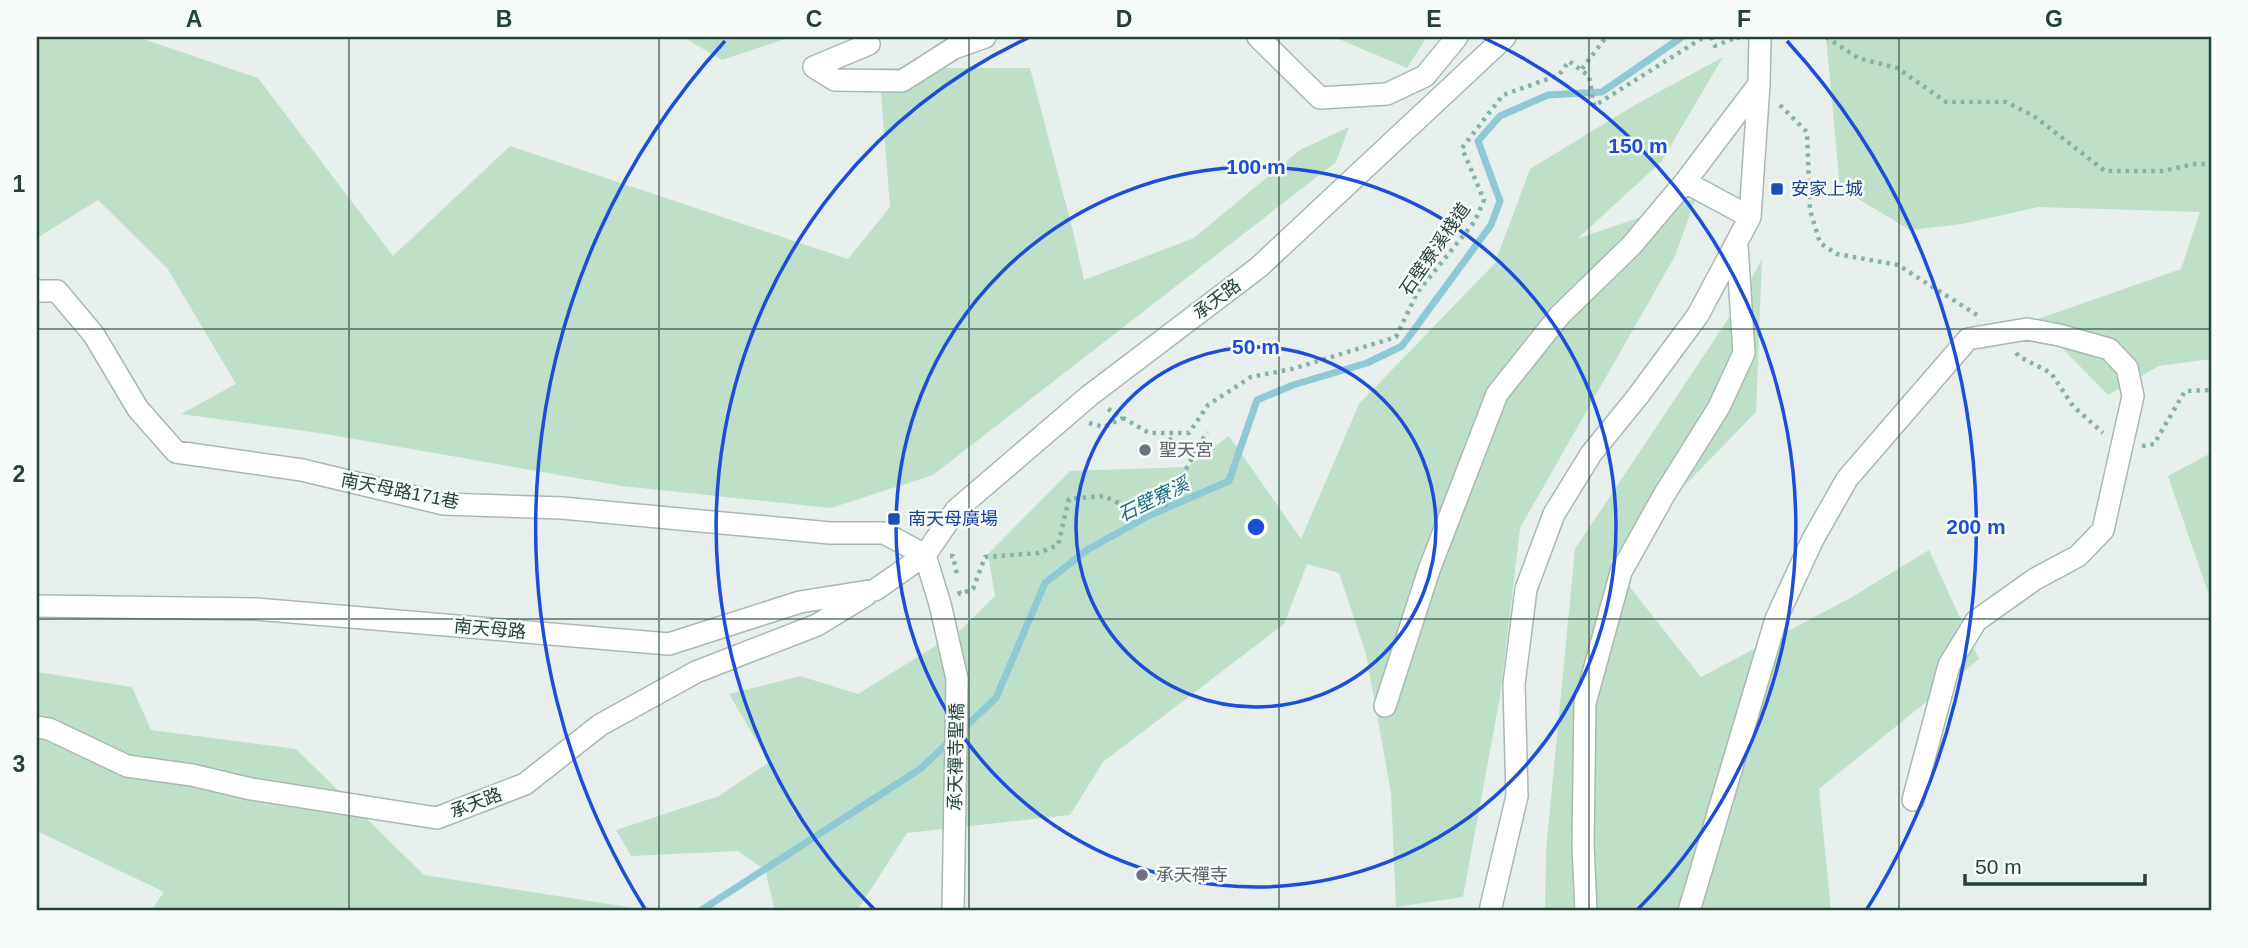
<svg xmlns="http://www.w3.org/2000/svg" width="2248" height="948" font-family="Helvetica,'Noto Sans TC',sans-serif">
<style>
.green{fill:#bfe0c8}
.lines{fill:none;stroke-linecap:round;stroke-linejoin:round}
.stream{stroke:#8ec9d4;stroke-width:7}
.minor-casing{stroke:#a8b8b2;stroke-width:24}
.path{stroke:#86b3a5;stroke-width:4.5;stroke-dasharray:3.5 5;stroke-linecap:butt}
.minor{stroke:#fff;stroke-width:21}
.grid{fill:none;stroke:#24423a;stroke-width:2;stroke-opacity:0.55}
.ring{fill:none;stroke:#1d4ed8;stroke-width:3.5}
.transit-dot{fill:#1a4fb4;stroke:#f7fbf9;stroke-width:2.5}
.worship-dot{fill:#6b7280;stroke:#f7fbf9;stroke-width:2.5}
.labels{text-anchor:middle;stroke-width:5;stroke-linejoin:round;paint-order:stroke}
.transit-label{font-size:18px;fill:#164399;stroke:#f7fbf9;text-anchor:start}
.street-label{font-size:18px;fill:#24423a;stroke:#f7fbf9}
.worship-label{font-size:18px;fill:#5b616d;stroke:#f7fbf9;text-anchor:start}
.water-label{font-size:19px;font-style:italic;fill:#1c6f80;stroke:#f7fbf9}
.centre{fill:#1d4ed8;stroke:#f7fbf9;stroke-width:3.5}
.ring-label{font-size:21px;text-anchor:middle;font-weight:bold;fill:#1d4ed8;stroke:#f7fbf9;stroke-width:5;stroke-linejoin:round;paint-order:stroke}
.neatline{fill:none;stroke:#24423a;stroke-width:2.5}
.grid-label{font-size:23px;text-anchor:middle;font-weight:bold;fill:#24423a}
</style>
<rect width="100%" height="100%" fill="#e6efeb"/>
<!-- green -->
<path class="green" d="M 37,37 L 137,37 L 258,78 L 393,256 L 510,146 L 848,259 L 890,207 L 879,68 L 1030,68 L 1073,231 L 1084,280 L 1194,238 L 1300,150 L 1349,127 L 1336,162 L 933,475 L 831,508 L 622,486 L 326,434 L 181,414 L 236,384 L 167,268 L 98,200 L 37,238 Z
M 683,37 L 791,37 L 722,60 Z
M 1334,37 L 1427,37 L 1407,68 Z
M 1826,37 L 2211,37 L 2211,359 L 2159,366 L 2108,395 L 2035,320 L 2181,269 L 2200,212 L 2038,207 L 1962,224 L 1910,230 L 1840,188 Z
M 1723,57 L 1661,162 L 1577,239 L 1696,198 L 1675,256 L 1520,528 L 1500,697 L 1463,897 L 1396,907 L 1391,793 L 1366,654 L 1339,573 L 1307,564 L 1284,624 L 1103,762 L 1070,815 L 907,833 L 857,911 L 775,911 L 765,870 L 738,851 L 631,856 L 616,830 L 719,796 L 769,762 L 729,694 L 800,676 L 858,694 L 961,630 L 995,596 L 988,554 L 1070,471 L 1188,467 L 1229,436 L 1301,539 L 1359,404 L 1495,263 L 1530,169 L 1635,105 Z
M 1762,259 L 1756,412 L 1610,562 L 1701,677 L 1852,597 L 1929,550 L 1979,659 L 1819,789 L 1831,911 L 1545,911 L 1546,850 L 1575,549 L 1734,310 Z
M 2211,453 L 2211,601 L 2168,476 Z
M 37,672 L 132,687 L 151,730 L 296,749 L 424,875 L 653,911 L 151,911 L 164,892 L 37,831 Z"/>
<g class="lines">
<!-- stream -->
<path class="stream" d="M 961,731 L 996,698 L 1045,583 L 1087,550 L 1148,516 L 1229,481 L 1257,400 L 1293,385 L 1367,363 L 1402,346 L 1491,225 L 1500,201 L 1478,141 L 1500,116 L 1548,95 L 1602,92 L 1682,37
M 700,911 L 920,769 L 950,741"/>
<!-- minor casing -->
<g class="minor-casing">
<path id="minor" d="M 1258,37 L 1320,98 L 1387,94 L 1425,76 L 1457,37
M 869,44 L 814,67 L 835,80 L 902,81 L 954,48 L 985,37
M 1685,182 L 1750,217
M 37,291 L 57,291 L 94,335 L 138,409 L 176,452 L 302,470 L 444,504 L 562,508 L 830,533 L 884,533 L 925,555
M 925,555 L 940,604 L 957,679 L 953,911
M 37,606 L 256,609 L 669,644 L 800,602 L 875,590 L 925,555 L 956,510 L 1089,396 L 1259,267 L 1505,37
M 1385,706 L 1429,570 L 1497,394 L 1560,315 L 1631,246 L 1685,182 L 1759,84
M 37,727 L 49,729 L 127,766 L 192,775 L 251,789 L 437,818 L 525,784 L 600,725 L 696,672 L 817,625 L 866,595
M 1490,911 L 1517,796 L 1514,684 L 1526,589 L 1554,514 L 1591,454 L 1638,396 L 1698,315 L 1750,217 L 1759,84 L 1760,37
M 1586,911 L 1583,845 L 1585,703 L 1621,572 L 1664,495 L 1719,407 L 1744,353 L 1737,245
M 1689,911 L 1776,619 L 1813,539 L 1847,479 L 1968,339 L 2027,329 L 2059,335 L 2109,349 L 2127,368 L 2133,396 L 2103,530 L 2078,556 L 2035,579 L 1976,621 L 1949,665 L 1913,800"/>
</g>
<!-- path -->
<path class="path" d="M 1711,37 L 1715,46 L 1737,37 L 1740,39
M 1826,37 L 1858,58 L 1897,68 L 1946,102 L 2006,102 L 2034,116 L 2105,171 L 2163,171 L 2194,164 L 2211,164
M 1582,69 L 1606,37
M 1780,105 L 1807,132 L 1810,210 L 1820,243 L 1837,254 L 1898,265 L 1977,315
M 2016,353 L 2020,357 L 2051,373 L 2073,406 L 2103,433
M 1108,409 L 1149,433 L 1189,433 L 1208,405 L 1251,377 L 1292,369 L 1396,337 L 1417,293 L 1475,221 L 1484,200 L 1462,148 L 1503,95 L 1559,75 L 1569,61 L 1589,76 L 1594,106 L 1704,37
M 1089,423 L 1104,427 L 1123,418
M 1163,446 L 1176,435
M 2142,446 L 2154,444 L 2185,391 L 2211,390
M 950,556 L 953,556 L 957,575
M 959,591 L 960,594 L 973,589 L 985,557 L 1039,553 L 1058,545 L 1069,499 L 1104,496 L 1129,508 L 1165,506 L 1207,432
M 2210,911 L 2211,902"/>
<!-- minor -->
<use href="#minor" class="minor"/>
</g>
<!-- grid -->
<path class="grid" d="M 349,37 L 349,911M 659,37 L 659,911M 969,37 L 969,911M 1279,37 L 1279,911M 1589,37 L 1589,911M 1899,37 L 1899,911M 37,329 L 2211,329M 37,619 L 2211,619"/>
<!-- distance rings -->
<g class="ring">
<circle cx="1256" cy="527" r="180"/>
<circle cx="1256" cy="527" r="360"/>
<path d="M874 909A540 540 0 0 1 1028 38M1484 38A540 540 0 0 1 1638 909"/>
<path d="M645 909A720 720 0 0 1 725 41M1787 41A720 720 0 0 1 1867 909"/>
</g>
<!-- markers -->
<g class="transit-dot">
<rect x="1770" y="182" width="14" height="14" rx="3.5"/>
<rect x="887" y="512" width="14" height="14" rx="3.5"/>
</g>
<g class="worship-dot">
<circle cx="1145" cy="450" r="7"/>
<circle cx="1142" cy="875" r="7"/>
</g>
<g class="labels">
<!-- transit labels -->
<g class="transit-label">
<text x="1791" y="195">安家上城</text>
<text x="908" y="525">南天母廣場</text>
</g>
<!-- street labels -->
<g class="street-label">
<text transform="translate(1435 249) rotate(-55)" y="6">石壁寮溪棧道</text>
<text transform="translate(1217 299) rotate(-37)" y="6">承天路</text>
<text transform="translate(400 491) rotate(11)" y="6">南天母路171巷</text>
<text transform="translate(490 629) rotate(5)" y="6">南天母路</text>
<text transform="translate(956 757) rotate(-89)" y="6">承天禪寺聖橋</text>
<text transform="translate(476 803) rotate(-21)" y="6">承天路</text>
</g>
<!-- worship labels -->
<g class="worship-label">
<text x="1159" y="456">聖天宮</text>
<text x="1156" y="881">承天禪寺</text>
</g>
<!-- water labels -->
<g class="water-label">
<text transform="translate(1153 499) rotate(-26)" y="7">石壁寮溪</text>
</g>
</g>
<circle cx="1256" cy="527" r="10" class="centre"/>
<g class="ring-label">
<text x="1638" y="153">150 m</text>
<text x="1256" y="174">100 m</text>
<text x="1256" y="354">50 m</text>
<text x="1976" y="534">200 m</text>
</g>
<!-- border -->
<rect width="2248" height="948" fill="none" stroke="#f7fbf9" stroke-width="77"/>
<!-- scale -->
<path d="M1965 874v10h180v-10" fill="none" stroke="#24423a" stroke-width="3.5"/>
<text x="1975" y="874" font-size="21" fill="#24423a" stroke="#f7fbf9" stroke-width="5" paint-order="stroke">50 m</text>
<rect x="38" y="38" width="2172" height="871" class="neatline"/>
<g class="grid-label">
<text x="194" y="27">A</text>
<text x="504" y="27">B</text>
<text x="814" y="27">C</text>
<text x="1124" y="27">D</text>
<text x="1434" y="27">E</text>
<text x="1744" y="27">F</text>
<text x="2054" y="27">G</text>
<text x="19" y="192">1</text>
<text x="19" y="482">2</text>
<text x="19" y="772">3</text>
</g>
</svg>
